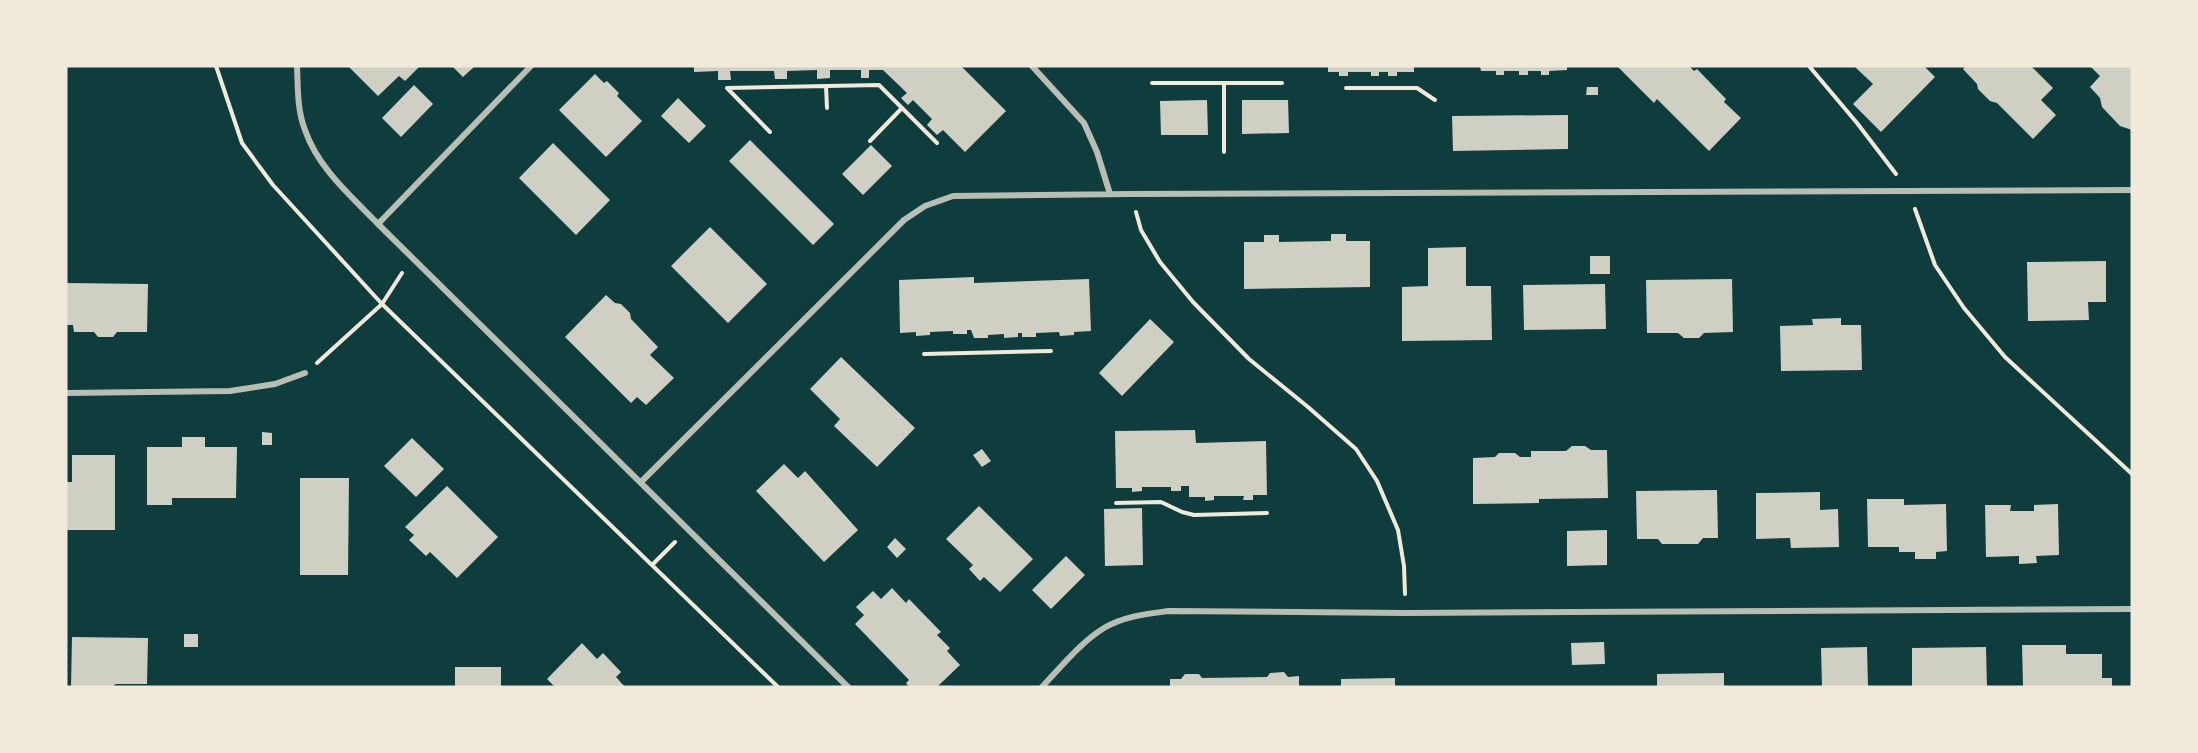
<svg xmlns="http://www.w3.org/2000/svg" width="2198" height="753" font-family="'PT Sans Narrow',sans-serif">
<style>
.building{fill:#cfcfc3}
.lines{fill:none;stroke-linecap:round;stroke-linejoin:round}
.path{stroke:#f1e9da;stroke-width:4}
.minor{stroke:#b8beb3;stroke-width:6}
</style>
<rect width="100%" height="100%" fill="#0f3d3e"/>
<!-- building -->
<path class="building" d="M 348,66 L 420,66 L 405,81 L 399,76 L 378,96 Z
M 452,66 L 475,66 L 463,77 Z
M 694,66 L 961,66 L 1006,111 L 965,152 L 943,130 L 937,135 L 927,125 L 932,119 L 913,100 L 908,105 L 901,98 L 907,93 L 883,70 L 869,70 L 869,78 L 861,78 L 861,70 L 830,70 L 830,78 L 817,79 L 817,70 L 787,71 L 787,79 L 775,79 L 774,71 L 730,71 L 731,80 L 718,80 L 718,71 L 694,72 Z
M 1328,66 L 1414,66 L 1414,72 L 1397,72 L 1397,76 L 1388,76 L 1388,72 L 1379,72 L 1379,76 L 1371,76 L 1371,72 L 1348,72 L 1348,76 L 1339,76 L 1339,72 L 1328,72 Z
M 1480,66 L 1567,66 L 1567,70 L 1549,71 L 1549,75 L 1541,75 L 1541,71 L 1528,71 L 1528,75 L 1519,75 L 1519,71 L 1504,71 L 1504,75 L 1496,75 L 1496,71 L 1481,71 Z
M 1617,66 L 1689,66 L 1694,71 L 1697,69 L 1726,99 L 1724,102 L 1741,118 L 1709,151 L 1657,99 L 1654,103 Z
M 1854,66 L 1924,66 L 1935,77 L 1881,132 L 1853,104 L 1873,84 Z
M 1966,66 L 2031,66 L 2053,88 L 2041,100 L 2056,115 L 2033,139 L 1997,103 L 1990,101 L 1978,89 L 1977,84 L 1963,69 Z
M 2090,66 L 2132,66 L 2132,130 L 2120,126 L 2102,107 L 2100,98 L 2090,87 L 2100,76 Z
M 595,74 L 604,83 L 607,81 L 619,93 L 617,96 L 642,121 L 606,157 L 559,110 Z
M 414,85 L 433,104 L 401,137 L 382,118 Z
M 1587,87 L 1598,87 L 1598,95 L 1586,95 Z
M 678,98 L 706,126 L 689,143 L 661,116 Z
M 1207,100 L 1208,135 L 1161,135 L 1160,101 Z
M 1242,100 L 1288,100 L 1289,133 L 1242,134 Z
M 1568,115 L 1568,149 L 1453,151 L 1452,116 Z
M 750,140 L 834,224 L 813,245 L 729,161 Z
M 553,143 L 610,200 L 576,235 L 519,178 Z
M 871,145 L 892,166 L 863,195 L 842,174 Z
M 710,227 L 767,284 L 728,323 L 671,266 Z
M 1331,234 L 1346,234 L 1346,241 L 1370,241 L 1370,287 L 1244,289 L 1244,242 L 1264,242 L 1264,235 L 1279,235 L 1279,242 L 1331,241 Z
M 1466,247 L 1466,286 L 1491,286 L 1492,340 L 1402,341 L 1402,287 L 1428,286 L 1428,248 Z
M 1590,256 L 1610,256 L 1610,274 L 1590,274 Z
M 2106,261 L 2106,302 L 2088,302 L 2089,320 L 2028,321 L 2027,262 Z
M 974,277 L 974,283 L 1089,279 L 1091,331 L 1074,332 L 1074,335 L 1060,336 L 1059,332 L 1036,333 L 1036,337 L 1022,337 L 1022,333 L 1018,333 L 1018,337 L 1004,338 L 1004,334 L 988,335 L 988,338 L 974,338 L 971,330 L 967,330 L 967,334 L 953,334 L 953,331 L 930,332 L 930,335 L 916,336 L 916,332 L 900,333 L 899,280 Z
M 1732,279 L 1733,332 L 1704,333 L 1699,338 L 1684,338 L 1678,333 L 1647,333 L 1646,280 Z
M 66,283 L 148,284 L 147,332 L 117,332 L 113,337 L 98,337 L 94,332 L 74,332 L 73,325 L 66,325 Z
M 1605,284 L 1606,329 L 1524,330 L 1523,285 Z
M 606,295 L 615,303 L 621,304 L 630,313 L 631,319 L 658,347 L 650,355 L 674,378 L 646,405 L 637,397 L 631,403 L 565,337 Z
M 1841,318 L 1841,325 L 1861,325 L 1862,370 L 1781,371 L 1780,326 L 1813,325 L 1812,319 Z
M 1150,319 L 1174,342 L 1122,396 L 1099,373 Z
M 841,357 L 915,428 L 877,467 L 834,426 L 840,419 L 810,389 Z
M 1195,430 L 1196,443 L 1266,441 L 1267,495 L 1253,495 L 1253,500 L 1243,500 L 1244,496 L 1214,496 L 1214,500 L 1205,501 L 1205,497 L 1189,497 L 1189,486 L 1181,486 L 1181,491 L 1171,491 L 1171,487 L 1142,487 L 1142,491 L 1132,492 L 1132,488 L 1116,488 L 1115,431 Z
M 262,432 L 272,433 L 272,445 L 262,445 Z
M 182,437 L 205,437 L 205,447 L 237,447 L 236,498 L 172,498 L 172,505 L 147,505 L 147,447 L 182,447 Z
M 412,438 L 444,469 L 416,497 L 384,466 Z
M 1572,446 L 1585,446 L 1591,450 L 1607,450 L 1608,498 L 1539,499 L 1539,503 L 1473,504 L 1473,458 L 1495,457 L 1499,453 L 1515,453 L 1520,457 L 1531,457 L 1531,451 L 1566,451 Z
M 982,449 L 991,461 L 982,467 L 973,455 Z
M 72,455 L 115,455 L 115,530 L 66,530 L 66,482 L 72,482 Z
M 784,464 L 798,478 L 805,471 L 858,530 L 824,562 L 756,491 Z
M 300,478 L 349,478 L 348,575 L 300,575 Z
M 447,486 L 498,537 L 457,578 L 430,552 L 426,556 L 409,540 L 414,535 L 405,527 Z
M 1717,490 L 1718,538 L 1703,538 L 1698,544 L 1662,544 L 1658,539 L 1637,539 L 1636,491 Z
M 1820,492 L 1820,510 L 1838,509 L 1839,547 L 1791,548 L 1790,538 L 1756,539 L 1756,493 Z
M 1867,499 L 1904,499 L 1904,505 L 1946,504 L 1947,551 L 1936,552 L 1936,559 L 1915,559 L 1915,552 L 1899,552 L 1899,547 L 1868,547 Z
M 2058,504 L 2059,555 L 2036,556 L 2037,563 L 2019,564 L 2019,556 L 1986,557 L 1985,505 L 2011,505 L 2010,511 L 2034,511 L 2034,505 Z
M 979,506 L 1033,559 L 1000,592 L 984,577 L 980,581 L 969,569 L 973,565 L 946,539 Z
M 1142,508 L 1143,565 L 1105,566 L 1104,509 Z
M 1607,530 L 1607,565 L 1567,566 L 1567,531 Z
M 895,538 L 906,549 L 897,558 L 887,547 Z
M 1066,556 L 1085,575 L 1051,609 L 1032,590 Z
M 892,588 L 906,603 L 909,599 L 941,632 L 937,635 L 950,648 L 947,651 L 960,665 L 937,687 L 909,687 L 906,683 L 909,680 L 855,624 L 864,615 L 856,607 L 873,591 L 881,599 Z
M 184,634 L 198,634 L 198,647 L 184,647 Z
M 72,637 L 148,638 L 147,684 L 116,684 L 112,687 L 71,687 Z
M 1604,642 L 1605,664 L 1572,665 L 1571,643 Z
M 582,643 L 597,659 L 603,653 L 621,672 L 616,677 L 625,687 L 555,687 L 547,679 Z
M 2022,645 L 2066,645 L 2066,654 L 2102,654 L 2102,678 L 2112,678 L 2112,687 L 2023,687 Z
M 1867,647 L 1868,687 L 1822,687 L 1821,648 Z
M 1986,647 L 1987,687 L 1912,687 L 1912,648 Z
M 455,667 L 501,667 L 501,687 L 455,687 Z
M 1284,672 L 1288,677 L 1299,676 L 1299,687 L 1170,687 L 1170,679 L 1181,679 L 1185,674 L 1199,674 L 1202,678 L 1267,677 L 1270,673 Z
M 1724,673 L 1724,687 L 1657,687 L 1657,674 Z
M 1395,678 L 1395,687 L 1341,687 L 1341,679 Z"/>
<g class="lines">
<!-- path -->
<path class="path" d="M 216,66 L 242,143 L 273,185 L 382,304 L 778,687
M 1809,66 L 1857,123 L 1896,174
M 1152,83 L 1224,83
M 826,86 L 827,108
M 727,88 L 879,85 L 937,143
M 727,88 L 770,132
M 1346,88 L 1417,88 L 1435,100
M 870,141 L 902,108
M 1224,152 L 1224,83 L 1282,83
M 1915,209 L 1935,265 L 1964,308 L 2005,357 L 2132,474
M 1136,212 L 1141,230 L 1160,262 L 1193,302 L 1249,359 L 1308,407 L 1356,449 L 1377,481 L 1398,530 L 1404,566 L 1405,594
M 924,354 L 1051,351
M 317,363 L 382,304 L 402,273
M 1116,503 L 1161,502 L 1182,512 L 1194,515 L 1267,513
M 652,565 L 675,542"/>
<!-- minor -->
<path class="minor" d="M 297,66 C 298,87 297,110 305,130 C 318,168 350,195 378,224 L 848,687
M 1032,66 L 1084,123 L 1097,152 L 1110,194
M 378,224 L 531,66
M 66,393 L 230,391 L 275,384 L 305,373
M 641,482 L 904,220 L 925,206 L 953,196 L 1130,194 L 2132,190
M 1042,687 C 1061,667 1081,642 1104,628 C 1124,616 1147,614 1169,611 L 1405,613 L 2132,609"/>
</g>
<!-- border -->
<rect width="2198" height="753" fill="none" stroke="#f1e9da" stroke-width="135"/>
</svg>
